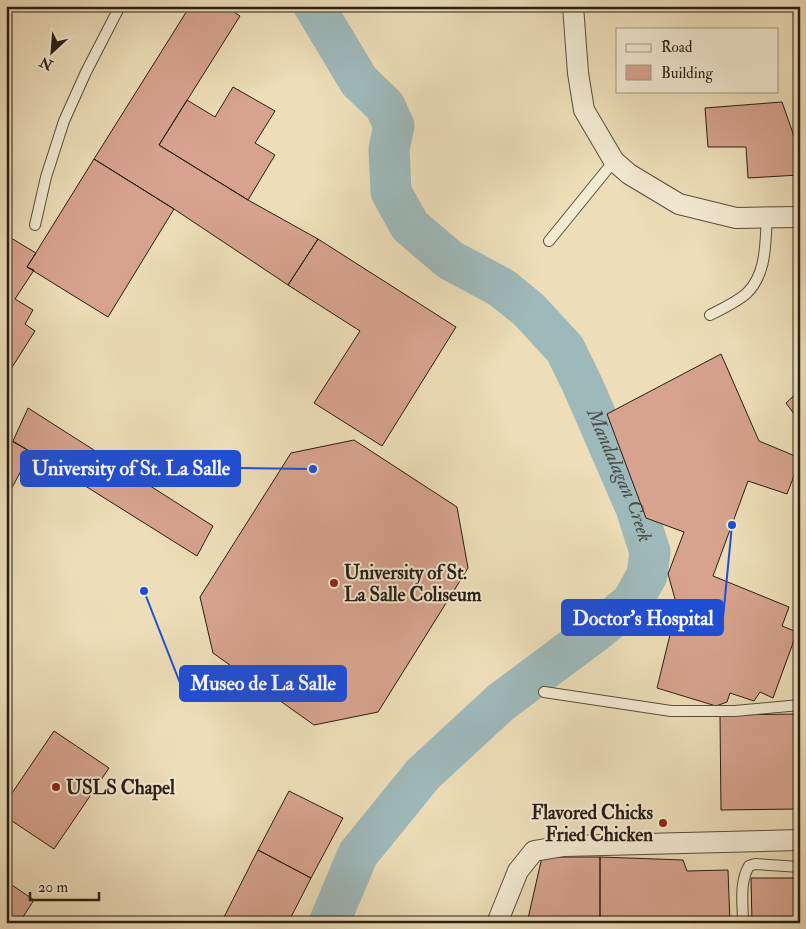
<svg xmlns="http://www.w3.org/2000/svg" width="806" height="929" font-family="'IM FELL Double Pica',serif">
<style>
.lines{fill:none;stroke-linecap:round;stroke-linejoin:round}
.river{stroke:#9eb9ba;stroke-width:41}
.building{fill:#d7a38f;stroke:#271e14}
.service-casing{stroke:#584e3d;stroke-width:12}
.minor-casing{stroke:#584e3d;stroke-width:22}
.service{stroke:#f3ead2;stroke-width:10}
.minor{stroke:#f3ead2;stroke-width:20}
.poi-dot{fill:#8f2418;stroke:#f3ead2;stroke-width:2}
.labels{text-anchor:middle;stroke-width:4;stroke-linejoin:round;paint-order:stroke}
.poi-label{font-size:19px;font-weight:bold;fill:#271e14;stroke:#f3ead2;text-anchor:start}
.water-label{font-size:20px;font-style:italic;fill:#4b4c46;stroke:#f3ead2}
.leader{fill:none;stroke:#1d4ed8;stroke-width:2}
.callout-dot{fill:#1d4ed8;stroke:#f3ead2;stroke-width:2}
.callout{fill:#1d4ed8;stroke:#1d4ed8;stroke-width:2}
.callout-label{font-size:20px;text-anchor:middle;font-weight:bold;fill:#fff}
</style>
<rect width="100%" height="100%" fill="#eddeb9"/>
<filter id="stains"><feTurbulence type="fractalNoise" baseFrequency=".004" numOctaves="4"/><feColorMatrix values="0 0 0 0 .2 0 0 0 0 .09 0 0 0 0 .02 0 0 0 .5 -.17"/></filter>
<radialGradient id="worn" r=".72"><stop offset=".6" stop-color="#630" stop-opacity="0"/><stop offset="1" stop-color="#630" stop-opacity=".3"/></radialGradient>
<g class="lines">
<!-- river -->
<path class="river" id="s1" d="M 314,6 L 359,81 L 385,106 L 394,126 L 389,149 L 391,192 L 410,226 L 450,260 L 502,288 L 529,310 L 565,349 L 583,386 L 636,508 L 650,552 L 647,575 L 632,602 L 599,629 L 501,702 L 423,774 L 358,854 L 329,923"/>
</g>
<!-- building -->
<path class="building" d="M 190,6 L 225,6 L 240,16 L 159,145 L 248,200 L 318,239 L 288,285 L 174,209 L 94,159 Z
M 794,6 L 800,6 L 800,113 L 797,113 Z
M 233,87 L 275,111 L 255,143 L 275,155 L 248,200 L 159,145 L 187,100 L 215,117 Z
M 782,102 L 795,139 L 799,175 L 748,178 L 746,147 L 708,147 L 705,108 Z
M 94,159 L 174,209 L 108,317 L 27,267 Z
M 6,235 L 36,253 L 27,267 L 34,270 L 15,299 L 33,310 L 25,324 L 35,331 L 11,369 L 6,366 Z
M 318,239 L 456,327 L 382,446 L 314,403 L 360,331 L 288,285 Z
M 721,354 L 759,441 L 800,458 L 800,460 L 787,494 L 748,481 L 713,576 L 789,607 L 782,626 L 797,632 L 773,698 L 760,692 L 754,701 L 730,693 L 727,702 L 716,706 L 657,688 L 677,606 L 668,574 L 684,532 L 646,518 L 607,414 Z
M 800,390 L 800,422 L 786,403 Z
M 28,408 L 213,526 L 197,556 L 31,452 L 13,441 Z
M 6,438 L 31,452 L 6,499 Z
M 354,440 L 457,507 L 468,568 L 378,712 L 314,725 L 213,653 L 200,597 L 291,453 Z
M 800,714 L 800,809 L 721,810 L 720,715 Z
M 54,731 L 109,768 L 54,849 L 6,817 L 6,802 Z
M 289,791 L 343,818 L 311,878 L 258,850 Z
M 258,850 L 311,878 L 288,923 L 221,923 Z
M 542,857 L 600,857 L 600,923 L 527,923 Z
M 600,857 L 683,860 L 687,871 L 728,870 L 730,923 L 600,923 Z
M 751,878 L 800,878 L 800,923 L 752,923 Z
M 6,881 L 34,900 L 19,923 L 6,923 Z"/>
<g class="lines">
<!-- service casing -->
<g class="service-casing">
<path id="service" d="M 35,225 L 46,177 L 64,121 L 86,72 L 120,6
M 549,241 L 614,161
M 710,315 C 722,309 737,302 747,293 C 767,273 765,243 767,218
M 544,692 L 671,711 L 735,711 L 800,705
M 743,923 C 743,904 739,883 749,866 L 755,864 L 800,867"/>
</g>
<!-- minor casing -->
<g class="minor-casing">
<path id="minor" d="M 573,6 L 578,73 L 584,110 L 614,161 L 629,174 L 679,204 L 736,218 L 800,217
M 497,923 L 518,871 L 534,851 L 564,846 L 800,840"/>
</g>
<!-- service -->
<use href="#service" class="service"/>
<!-- minor -->
<use href="#minor" class="minor"/>
</g>
<!-- markers -->
<g class="poi-dot">
<circle cx="334" cy="583" r="5"/>
<circle cx="56" cy="787" r="5"/>
<circle cx="663" cy="823" r="5"/>
</g>
<g class="labels">
<!-- poi labels -->
<g class="poi-label">
<text x="344" y="579">University of St.<tspan x="344" dy="22">La Salle Coliseum</tspan></text>
<text x="66" y="794">USLS Chapel</text>
<text x="653" y="819" text-anchor="end">Flavored Chicks<tspan x="653" dy="22">Fried Chicken</tspan></text>
</g>
<!-- water labels -->
<g class="water-label">
<text dy="7" stroke="none"><textPath href="#s1" startOffset="588">Mandalagan Creek</textPath></text>
</g>
</g>
<!-- callouts -->
<path class="leader" d="M313 469L240 468M732 525L723 618M144 591L180 683"/>
<g class="callout-dot">
<circle cx="313" cy="469" r="5"/>
<circle cx="732" cy="525" r="5"/>
<circle cx="144" cy="591" r="5"/>
</g>
<g class="callout">
<rect x="21" y="451" width="219" height="35" rx="5"/>
<rect x="562" y="600" width="161" height="35" rx="5"/>
<rect x="180" y="666" width="166" height="35" rx="5"/>
</g>
<g class="callout-label">
<text x="131" y="475">University of St. La Salle</text>
<text x="643" y="625">Doctor's Hospital</text>
<text x="263" y="690">Museo de La Salle</text>
</g>
<!-- margin -->
<rect width="806" height="929" fill="none" stroke="#eddeb9" stroke-width="25"/>
<rect x="8" y="8" width="791" height="914" fill="none" stroke="#271e14" stroke-width="2.5"/>
<rect x="12" y="12" width="781" height="904" fill="none" stroke="#271e14"/>
<!-- legend -->
<rect x="616" y="28" width="162" height="65" fill="#f3ead2" stroke="#a19886"/>
<rect x="626" y="44" width="25" height="8" fill="#f3ead2" stroke="#a19886"/>
<text x="661" y="52" font-size="15" fill="#271e14">Road</text>
<rect x="626" y="65" width="25" height="15" fill="#d7a38f" stroke="#a19886"/>
<text x="661" y="78" font-size="15" fill="#271e14">Building</text>
<!-- north arrow -->
<g transform="translate(52 52) rotate(206)" stroke="#f3ead2" stroke-width="4" paint-order="stroke">
<path d="M0-4L9 19L0 12L-9 19Z" fill="#271e14"/>
<text y="-8" font-size="14" font-weight="bold" text-anchor="middle" fill="#271e14">N</text>
</g>
<!-- scale -->
<path d="M30 892v8h69v-8" fill="none" stroke="#271e14" stroke-width="2.5"/>
<text x="38" y="892" font-size="15" fill="#271e14" stroke="#f3ead2" stroke-width="4" paint-order="stroke">20 m</text>
<rect width="100%" height="100%" filter="url(#stains)"/>
<rect width="100%" height="100%" fill="url(#worn)"/>
</svg>
